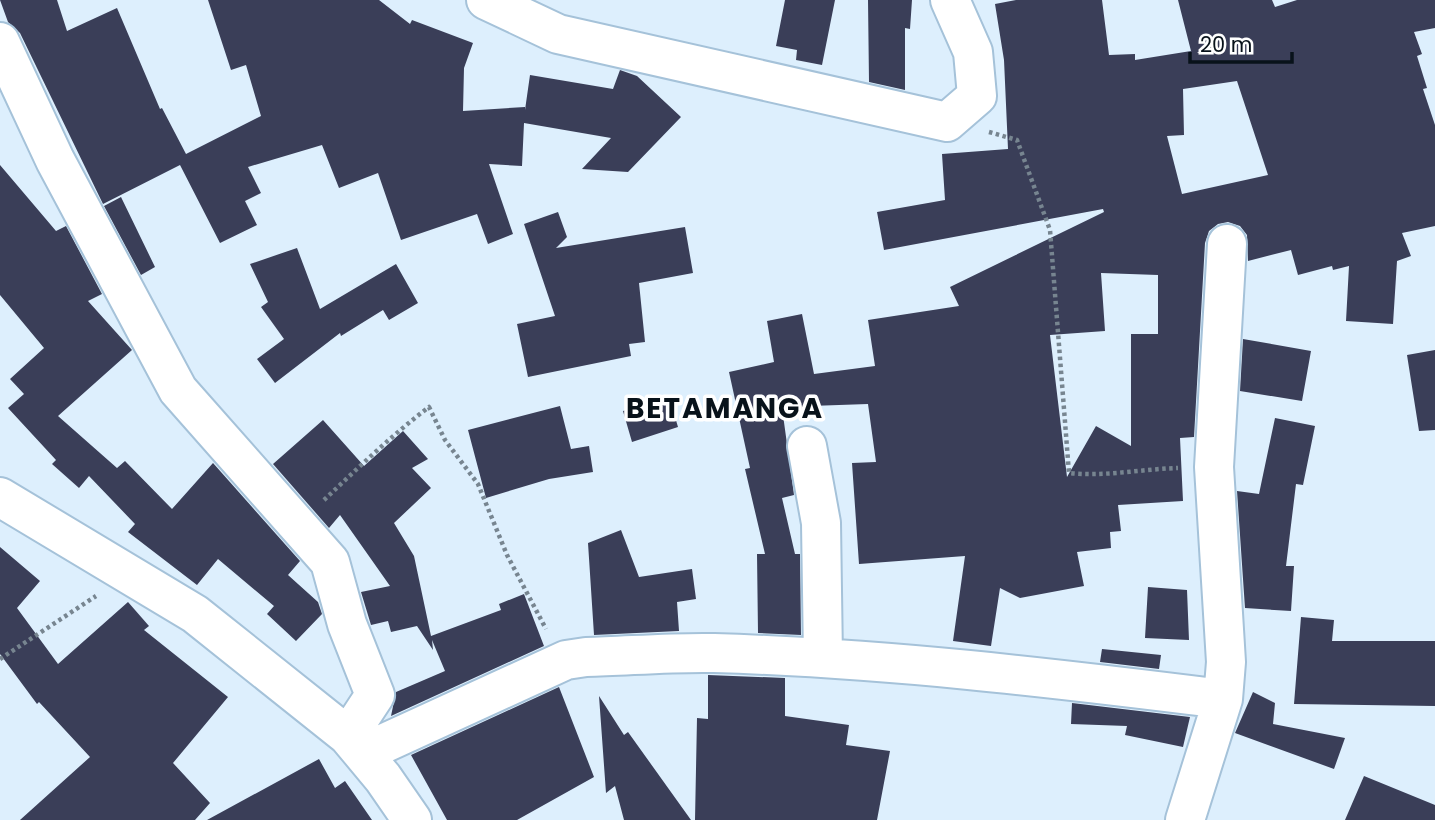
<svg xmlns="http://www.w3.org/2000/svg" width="1435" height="820" font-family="Poppins,sans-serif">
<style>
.building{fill:#3a3e58;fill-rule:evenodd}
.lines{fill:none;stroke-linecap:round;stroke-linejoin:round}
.minor-casing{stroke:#a5c2d9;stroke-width:42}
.path{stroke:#778590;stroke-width:4.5;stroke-dasharray:3.5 3.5;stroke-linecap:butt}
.minor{stroke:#fff;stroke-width:38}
.labels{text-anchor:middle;stroke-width:7;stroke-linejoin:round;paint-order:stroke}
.district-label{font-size:28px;font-weight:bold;letter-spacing:2px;fill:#08121a;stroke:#fff}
</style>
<rect width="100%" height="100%" fill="#ddeffd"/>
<!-- building -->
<path class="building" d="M 0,0 L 57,0 L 67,31 L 117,8 L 160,109 L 162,108 L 186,154 L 261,116 L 246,65 L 231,70 L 208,0 L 379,0 L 410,24 L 412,20 L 473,43 L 464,68 L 463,111 L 525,107 L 525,110 L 530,75 L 613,89 L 620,70 L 637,76 L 681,117 L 628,172 L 582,169 L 611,138 L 524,123 L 522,166 L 489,164 L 513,234 L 488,244 L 477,214 L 401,240 L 378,173 L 339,188 L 322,145 L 248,167 L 261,193 L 245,201 L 257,225 L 220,243 L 180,165 L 103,204 L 20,33 L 8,22 Z
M 785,0 L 835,0 L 822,65 L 796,60 L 797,50 L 776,46 Z
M 868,0 L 912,0 L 910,29 L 905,28 L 905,90 L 869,82 Z
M 1016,0 L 1102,0 L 1109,55 L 1135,54 L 1135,60 L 1191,51 L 1178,0 L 1272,0 L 1275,7 L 1297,0 L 1435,0 L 1435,28 L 1414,32 L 1422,54 L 1417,56 L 1427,88 L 1423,89 L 1435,125 L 1435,226 L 1402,233 L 1411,256 L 1397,261 L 1393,324 L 1346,321 L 1349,266 L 1333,270 L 1332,266 L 1298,275 L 1291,250 L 1248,261 L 1247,235 L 1240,226 L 1228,222 L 1218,224 L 1209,231 L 1205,243 L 1194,437 L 1180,438 L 1183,501 L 1118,505 L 1121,531 L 1110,532 L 1111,548 L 1077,552 L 1084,586 L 1020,598 L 1000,588 L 991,646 L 953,641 L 965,556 L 859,564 L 852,463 L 876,462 L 868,404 L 810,406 L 810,412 L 783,415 L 794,495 L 782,498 L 795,554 L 800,554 L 801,635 L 758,633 L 757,554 L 765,554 L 745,469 L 750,468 L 729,372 L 774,362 L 767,321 L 802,314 L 814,374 L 875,366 L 868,320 L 959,306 L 950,287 L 1104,212 L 1103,209 L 884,250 L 877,212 L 945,200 L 942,154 L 1008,149 L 1004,60 L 995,4 ZM 1237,81 L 1268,175 L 1182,194 L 1167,136 L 1184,135 L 1183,89 ZM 1101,273 L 1158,275 L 1158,334 L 1131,334 L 1131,446 L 1096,426 L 1067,477 L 1050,335 L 1105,331 Z
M 0,165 L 56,231 L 66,226 L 102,294 L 88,301 L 132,350 L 58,416 L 117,468 L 125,461 L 172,509 L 213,463 L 300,561 L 288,575 L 318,602 L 322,614 L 296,641 L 267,614 L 274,606 L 218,559 L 197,585 L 128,532 L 135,524 L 89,476 L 79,488 L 52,464 L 56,460 L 8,408 L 24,394 L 10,379 L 44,348 L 0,295 Z
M 121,197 L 155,267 L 141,275 L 104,206 Z
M 558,212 L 567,237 L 556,248 L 685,227 L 693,273 L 639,283 L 645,342 L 629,344 L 631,356 L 528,377 L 517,324 L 555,316 L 524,224 Z
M 297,248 L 320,309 L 396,264 L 418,303 L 389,320 L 383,310 L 341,336 L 340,333 L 275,383 L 257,359 L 284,339 L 261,307 L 268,302 L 250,264 Z
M 1243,339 L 1311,351 L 1302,401 L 1240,391 Z
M 1435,350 L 1435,430 L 1419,431 L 1407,355 Z
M 669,397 L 678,427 L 632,442 L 623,411 Z
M 560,406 L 571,449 L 589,446 L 593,472 L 549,479 L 486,498 L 468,430 Z
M 1275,418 L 1315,426 L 1303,485 L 1296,484 L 1286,566 L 1294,566 L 1291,611 L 1245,608 L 1237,491 L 1259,494 Z
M 323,420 L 364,466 L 403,431 L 428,459 L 412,468 L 431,488 L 394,523 L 414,556 L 431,636 L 501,610 L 499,604 L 524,594 L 544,646 L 391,716 L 396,692 L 445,671 L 432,640 L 433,650 L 417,626 L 391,632 L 388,621 L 371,625 L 361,592 L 390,586 L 340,515 L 329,528 L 273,464 Z
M 621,530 L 639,577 L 692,569 L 696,599 L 677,602 L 679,631 L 594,635 L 588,543 Z
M 0,547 L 40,581 L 17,608 L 58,664 L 128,602 L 149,626 L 144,630 L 228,697 L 173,763 L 210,803 L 195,820 L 20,820 L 90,757 L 39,702 L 37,704 L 0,654 Z
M 1148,587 L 1187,590 L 1189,640 L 1145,638 Z
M 1301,617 L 1334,620 L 1332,641 L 1435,641 L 1435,706 L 1294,704 Z
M 1102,649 L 1161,655 L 1159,669 L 1100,662 Z
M 708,675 L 785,678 L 785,716 L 849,725 L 846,745 L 890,751 L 877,820 L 695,820 L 697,718 L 708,719 Z
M 559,687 L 594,777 L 517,820 L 447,820 L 411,755 Z
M 1253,692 L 1275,703 L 1273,724 L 1345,738 L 1334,769 L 1235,733 Z
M 599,696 L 624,735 L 628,732 L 691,820 L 624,820 L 615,786 L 606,793 Z
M 1072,703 L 1190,717 L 1183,747 L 1125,735 L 1127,726 L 1071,724 Z
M 319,759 L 335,788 L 345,781 L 372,820 L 207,820 Z
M 1364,776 L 1435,805 L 1435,820 L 1345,820 Z"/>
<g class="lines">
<!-- minor casing -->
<g class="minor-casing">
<path id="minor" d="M 486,0 L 558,34 L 947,122 L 977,96 L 973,52 L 950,0
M 0,42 L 55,160 L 178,390 L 330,562 L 347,624 L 375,695 L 348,736
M 807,446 L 821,523 L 823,658
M 0,497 L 195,614 L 348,736 L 383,778 L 412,820
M 363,753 L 566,660 L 586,657 C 628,656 671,652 714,653 C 884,658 1054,678 1223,699
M 1185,820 L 1223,699 L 1226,662 L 1214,467 L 1227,244"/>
</g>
<!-- path -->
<path class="path" d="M 989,132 L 1017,140 L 1050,230 L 1069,473 C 1103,477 1143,469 1178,468
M 324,500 C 358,468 392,435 429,407 L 445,440 L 478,484 L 507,555 L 546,629
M 0,659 L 96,596"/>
<!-- minor -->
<use href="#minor" class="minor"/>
</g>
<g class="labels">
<!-- district labels -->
<g class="district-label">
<text x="725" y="418">BETAMANGA</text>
</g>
</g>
<!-- scale -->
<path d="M1190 52v10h102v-10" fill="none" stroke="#08121a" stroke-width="3.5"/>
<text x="1200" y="52" font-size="21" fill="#08121a" stroke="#ffffff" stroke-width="5" paint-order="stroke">20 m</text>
</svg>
